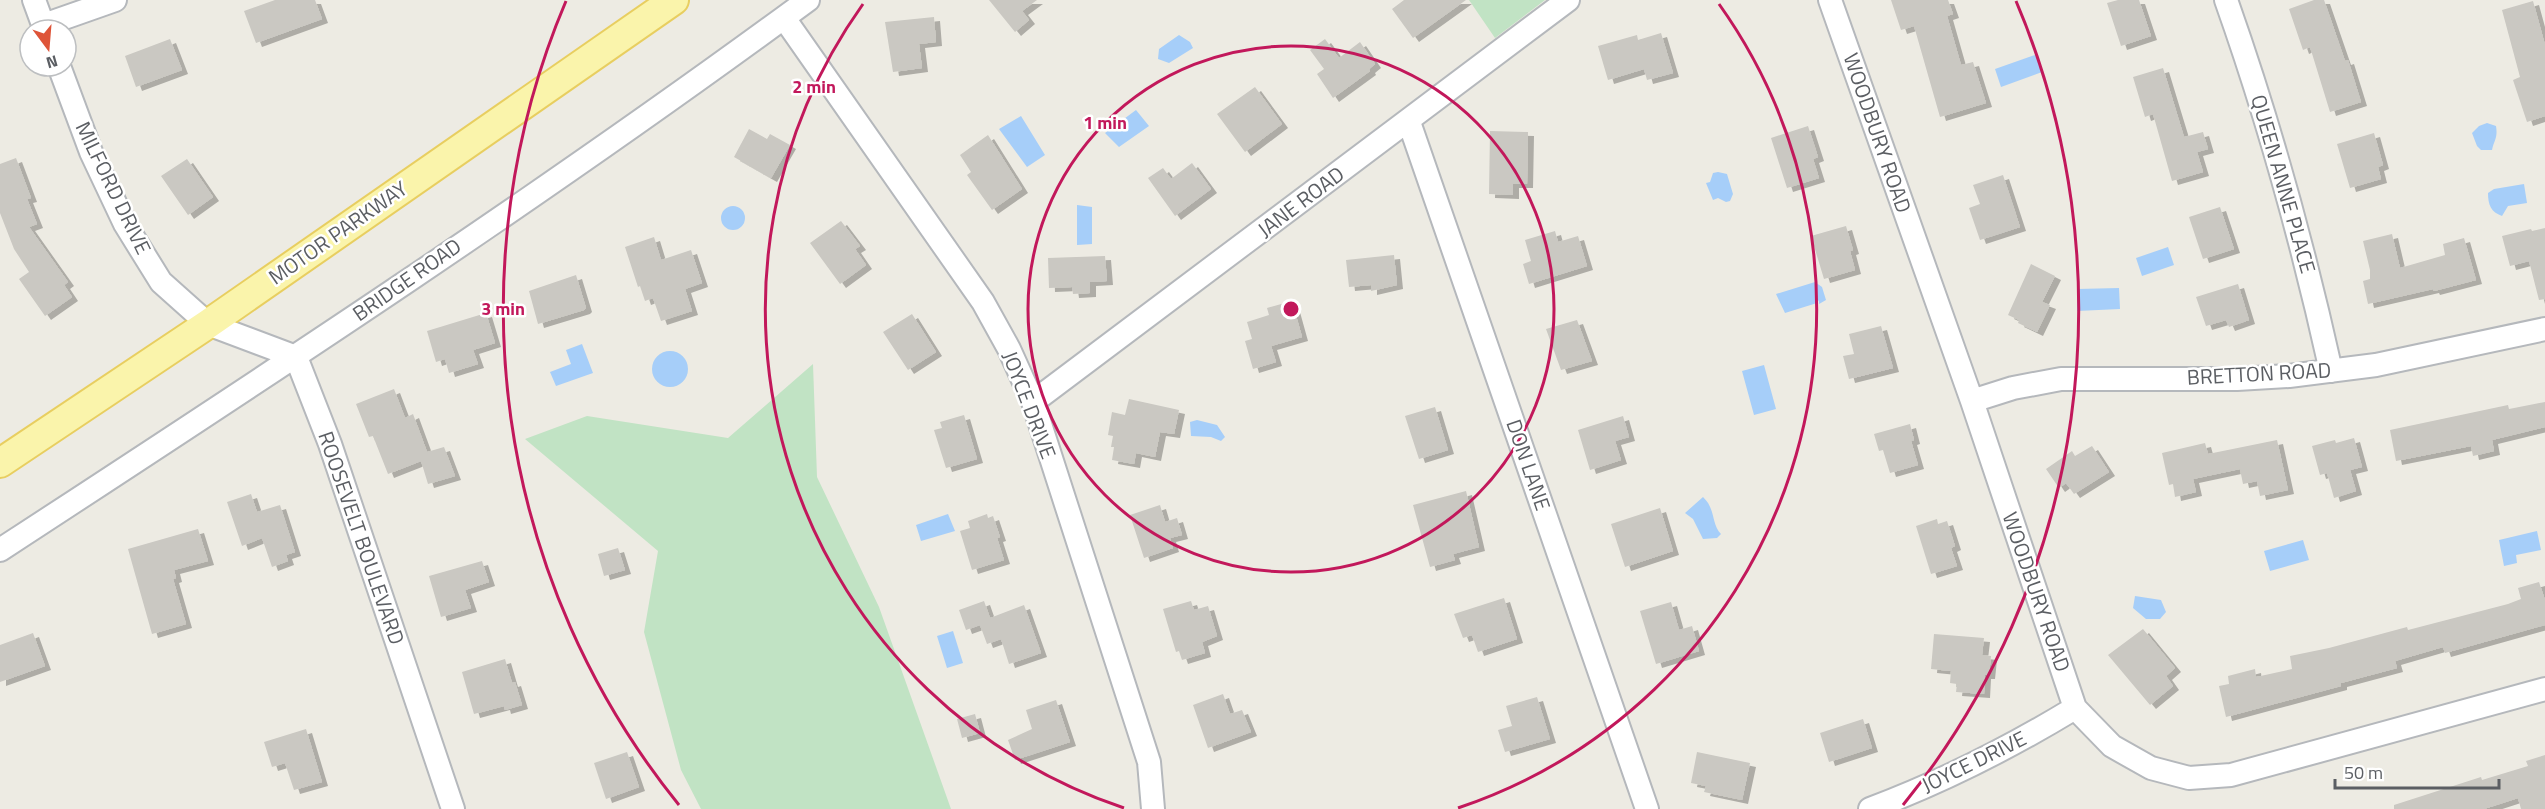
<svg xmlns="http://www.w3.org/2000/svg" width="2545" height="809" font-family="'Titillium Web',sans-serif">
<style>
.green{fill:#c1e3c4}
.water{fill:#a6cef9}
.building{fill:#cac8c2;filter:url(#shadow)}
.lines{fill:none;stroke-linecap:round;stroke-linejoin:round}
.minor-casing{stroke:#b5b8bc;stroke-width:26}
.major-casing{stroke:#e8ce60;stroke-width:32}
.minor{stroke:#fff;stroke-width:22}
.major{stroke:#faf4ab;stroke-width:28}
.ring{fill:none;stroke:#c2185b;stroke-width:3}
.labels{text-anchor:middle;stroke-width:5;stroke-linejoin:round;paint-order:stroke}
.street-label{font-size:21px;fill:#5b5e63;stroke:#fff}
.centre{fill:#c2185b;stroke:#fff;stroke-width:3}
.ring-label{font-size:18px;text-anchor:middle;font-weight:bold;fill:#c2185b;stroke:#fff;stroke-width:5;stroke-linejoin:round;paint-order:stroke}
</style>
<defs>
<filter id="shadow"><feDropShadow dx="6" dy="4" stdDeviation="0" flood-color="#0004"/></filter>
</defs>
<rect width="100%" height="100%" fill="#edebe3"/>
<!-- green -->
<path class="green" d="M 1469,0 L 1545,0 L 1495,38 Z
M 813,364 L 817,477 L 879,607 L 951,809 L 701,809 L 681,770 L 644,632 L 658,551 L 525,439 L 587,416 L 728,438 Z"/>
<!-- water -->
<path class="water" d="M 1179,35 L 1190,42 L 1193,48 L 1169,63 L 1158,59 L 1159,49 Z
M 2035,55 L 2042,72 L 2001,87 L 1995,69 Z
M 1136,110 L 1149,126 L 1119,147 L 1105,133 Z
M 1021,116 L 1045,155 L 1027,167 L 999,129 Z
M 2487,123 L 2496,126 C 2498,138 2494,140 2492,150 L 2481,150 L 2477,146 L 2472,133 L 2479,126 Z
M 1718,172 L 1727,174 L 1733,194 L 1730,201 L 1726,202 L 1718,198 L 1713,200 L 1706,183 L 1710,182 L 1713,173 Z
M 2524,184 L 2527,203 L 2508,206 L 2502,216 C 2491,212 2488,205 2488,193 L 2494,189 Z
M 1077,205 L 1092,207 L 1092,244 L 1077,245 Z
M721 218a12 12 0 1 1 24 0a12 12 0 1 1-24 0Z
M 2168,247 L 2174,265 L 2142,276 L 2136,258 Z
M 1815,282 L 1822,287 L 1826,300 L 1819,304 L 1819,300 L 1817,303 L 1785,313 L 1776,294 Z
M 2119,288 L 2120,309 L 2077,311 L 2077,289 Z
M 582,344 L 593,373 L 556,386 L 550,372 L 571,364 L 566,350 Z
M652 369a18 18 0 1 1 36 0a18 18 0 1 1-36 0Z
M 1764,365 L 1776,409 L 1754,415 L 1742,371 Z
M 1197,420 L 1217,425 L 1225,437 L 1221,441 L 1211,437 L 1191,436 L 1190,422 Z
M 1703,497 C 1716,509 1711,524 1721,534 L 1717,538 L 1703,539 L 1693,519 L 1685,513 Z
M 948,514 L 955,531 L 921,541 L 916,525 Z
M 2537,531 L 2541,550 L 2516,555 L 2517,563 L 2504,566 L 2499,540 Z
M 2303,540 L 2309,560 L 2270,571 L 2264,551 Z
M 2135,596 L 2161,600 L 2166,612 L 2160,619 L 2146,619 L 2133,608 Z
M 953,631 L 963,663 L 947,668 L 937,636 Z"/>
<!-- building -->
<path class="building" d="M 275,0 L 315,0 L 322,19 L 256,43 L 244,11 Z
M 989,0 L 1037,0 L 1022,11 L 1029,20 L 1015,32 Z
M 1404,0 L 1466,0 L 1413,38 L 1392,9 Z
M 1891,0 L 1948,0 L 1953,14 L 1947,16 L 1961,65 L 1973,62 L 1986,103 L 1940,117 L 1914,26 L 1901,30 Z
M 2118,0 L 2139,0 L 2151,36 L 2121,46 L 2107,3 Z
M 2314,0 L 2324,0 L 2345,61 L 2348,60 L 2361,102 L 2330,112 L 2310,47 L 2303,50 L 2289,9 Z
M 2533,1 L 2545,45 L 2545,116 L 2527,122 L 2513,80 L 2520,77 L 2502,10 Z
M 934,17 L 936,42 L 919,44 L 922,68 L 893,72 L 885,22 Z
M 1661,33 L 1673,73 L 1647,80 L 1644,69 L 1608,80 L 1598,46 L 1637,35 L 1638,40 Z
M 170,39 L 182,70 L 136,87 L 125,56 Z
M 1325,39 L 1339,58 L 1360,42 L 1375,64 L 1369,69 L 1370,71 L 1333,98 L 1317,74 L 1324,69 L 1310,50 Z
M 2163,68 L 2184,137 L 2203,132 L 2208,149 L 2197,152 L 2203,172 L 2172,181 L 2153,114 L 2145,117 L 2133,77 Z
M 1255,87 L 1282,124 L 1245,152 L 1217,114 Z
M 1808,126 L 1818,157 L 1813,159 L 1819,178 L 1787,188 L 1771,138 Z
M 749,129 L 767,139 L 770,134 L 790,145 L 771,178 L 734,157 Z
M 1490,131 L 1528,132 L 1527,184 L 1513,184 L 1513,195 L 1489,194 Z
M 2374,133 L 2383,165 L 2378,167 L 2381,179 L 2350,188 L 2337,144 Z
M 988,135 L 1022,189 L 992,210 L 967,175 L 971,172 L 960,155 Z
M 16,158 L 31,198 L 27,199 L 37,224 L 29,227 L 68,282 L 64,285 L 72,297 L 45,316 L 19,279 L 29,272 L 14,249 L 0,213 L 0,164 Z
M 187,159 L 213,197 L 188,215 L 161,176 Z
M 1192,163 L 1211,189 L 1175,216 L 1148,178 L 1163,168 L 1171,179 Z
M 2003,175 L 2020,227 L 1980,240 L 1969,208 L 1980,204 L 1973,185 Z
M 2220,207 L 2234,249 L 2203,259 L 2189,217 Z
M 841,221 L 860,246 L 855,249 L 866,265 L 840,284 L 810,243 Z
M 1846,226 L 1853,250 L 1850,251 L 1855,270 L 1824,279 L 1811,236 Z
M 2545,228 L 2545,299 L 2539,300 L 2529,261 L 2510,266 L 2502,236 L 2531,229 L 2532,231 Z
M 1555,231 L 1558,242 L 1578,236 L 1587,266 L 1529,284 L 1523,264 L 1531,261 L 1525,240 Z
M 2392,234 L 2400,268 L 2445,255 L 2443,244 L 2464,238 L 2476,280 L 2434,291 L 2433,289 L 2368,304 L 2363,281 L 2370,279 L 2370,270 L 2363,241 Z
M 654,237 L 661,260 L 691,250 L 702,283 L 685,289 L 692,311 L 661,321 L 653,298 L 645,301 L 640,286 L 638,287 L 625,247 Z
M 1394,255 L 1397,285 L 1371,291 L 1371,285 L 1349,287 L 1346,260 Z
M 1105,256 L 1107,281 L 1090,282 L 1090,293 L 1073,294 L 1072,287 L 1049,288 L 1048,258 Z
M 2031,264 L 2055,276 L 2042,302 L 2050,305 L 2037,332 L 2018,323 L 2019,320 L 2008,315 Z
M 576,275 L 586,308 L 584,310 L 538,324 L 529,291 Z
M 2238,284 L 2249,320 L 2229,327 L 2226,320 L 2206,326 L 2196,297 Z
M 1292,301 L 1302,337 L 1271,346 L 1276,362 L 1253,369 L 1245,341 L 1252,339 L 1247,322 L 1269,315 L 1267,308 Z
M 486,313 L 495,343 L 473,350 L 478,364 L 449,373 L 445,359 L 436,362 L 427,331 Z
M 912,314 L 936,352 L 908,370 L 883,332 Z
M 1577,320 L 1592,361 L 1561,370 L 1546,329 Z
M 1881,326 L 1893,368 L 1849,379 L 1843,356 L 1854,354 L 1849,334 Z
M 394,389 L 405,418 L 413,414 L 427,452 L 444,447 L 455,476 L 428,484 L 421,461 L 388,474 L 373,436 L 369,437 L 356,404 Z
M 1129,399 L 1179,410 L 1174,434 L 1160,432 L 1155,457 L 1136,453 L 1134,464 L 1112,460 L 1114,447 L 1111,447 L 1113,436 L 1108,435 L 1112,412 L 1125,415 Z
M 2545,402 L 2545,427 L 2492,440 L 2494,451 L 2473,456 L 2471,446 L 2396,461 L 2390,430 L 2508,405 L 2509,409 Z
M 1435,407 L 1448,450 L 1419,459 L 1405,416 Z
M 964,415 L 977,459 L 946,468 L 934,430 L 942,428 L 940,422 Z
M 1623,416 L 1629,437 L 1615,441 L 1621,460 L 1590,470 L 1578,430 Z
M 1910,424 L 1914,440 L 1911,441 L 1918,465 L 1890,473 L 1883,450 L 1879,451 L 1874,434 Z
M 2354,438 L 2362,467 L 2350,470 L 2356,491 L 2334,498 L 2327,473 L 2320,475 L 2312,446 L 2335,440 L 2336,443 Z
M 2277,440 L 2288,490 L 2260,496 L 2257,481 L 2243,484 L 2240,469 L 2193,479 L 2196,492 L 2175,497 L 2173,484 L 2169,485 L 2162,453 L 2205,443 L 2208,454 Z
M 2092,446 L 2109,472 L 2074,494 L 2066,483 L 2059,488 L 2046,469 L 2072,451 L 2075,456 Z
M 1466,491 L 1479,547 L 1453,554 L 1455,560 L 1430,567 L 1413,505 Z
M 251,494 L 257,512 L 280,505 L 295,552 L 286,555 L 288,561 L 272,567 L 262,538 L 242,546 L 227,502 Z
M 1160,505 L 1165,522 L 1177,518 L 1182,535 L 1170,538 L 1173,548 L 1144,558 L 1130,515 Z
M 1660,508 L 1673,551 L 1625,567 L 1611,524 Z
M 987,514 L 988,518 L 993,516 L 1000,537 L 997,538 L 1004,560 L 972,570 L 960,531 L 970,528 L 968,521 Z
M 1937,519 L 1938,524 L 1947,521 L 1955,546 L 1951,548 L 1957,566 L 1931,574 L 1916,526 Z
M 198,529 L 208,561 L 174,570 L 176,578 L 173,579 L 186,624 L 152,634 L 128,549 Z
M 618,548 L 625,570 L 604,576 L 598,554 Z
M 482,561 L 489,582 L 465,590 L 471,608 L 441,617 L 429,576 Z
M 2539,582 L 2545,600 L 2545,625 L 2445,653 L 2443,647 L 2395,661 L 2397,668 L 2341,683 L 2341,686 L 2226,717 L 2219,686 L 2229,684 L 2228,676 L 2255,669 L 2256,677 L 2292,669 L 2290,656 L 2329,648 L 2407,627 L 2408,630 L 2508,604 L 2521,599 L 2518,588 Z
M 1504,598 L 1517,639 L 1478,652 L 1472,635 L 1463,638 L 1454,614 Z
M 984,601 L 990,618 L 1024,605 L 1041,653 L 1009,664 L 1001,639 L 987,644 L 980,625 L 966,630 L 959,610 Z
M 1191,601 L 1194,610 L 1208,606 L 1217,636 L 1202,642 L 1205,653 L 1182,660 L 1179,651 L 1176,652 L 1163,609 Z
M 1671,602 L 1679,630 L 1692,626 L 1699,651 L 1656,664 L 1640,611 Z
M 2143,629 L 2175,668 L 2166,676 L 2173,686 L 2150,705 L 2108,655 Z
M 33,633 L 45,666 L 0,682 L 0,645 Z
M 1934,634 L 1984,638 L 1982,655 L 1991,656 L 1989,675 L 1985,675 L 1984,694 L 1956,692 L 1957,684 L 1950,683 L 1951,671 L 1931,669 Z
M 505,659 L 512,683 L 515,682 L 522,705 L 505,710 L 504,706 L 474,714 L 462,672 Z
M 1223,694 L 1230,714 L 1242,710 L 1251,732 L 1208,748 L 1193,705 Z
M 1537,697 L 1550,739 L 1505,752 L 1498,730 L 1512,726 L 1506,706 Z
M 1056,700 L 1070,742 L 1015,760 L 1008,740 L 1032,729 L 1026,710 Z
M 975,714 L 980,733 L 962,738 L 957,719 Z
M 1863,719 L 1872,748 L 1829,762 L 1820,733 Z
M 306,729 L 322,782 L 294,790 L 285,763 L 272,767 L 264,742 Z
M 627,752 L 639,787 L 606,799 L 594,763 Z
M 1697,752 L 1750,763 L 1742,800 L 1704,792 L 1706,786 L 1691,783 Z
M 2545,755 L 2545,809 L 2521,809 L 2518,798 L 2484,809 L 2394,809 L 2394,805 L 2481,777 L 2482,780 L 2528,766 L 2526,761 Z"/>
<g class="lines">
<!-- minor casing -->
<g class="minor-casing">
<path id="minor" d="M 34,0 L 45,30
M 1830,0 L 1972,401 L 2075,708 L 2112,746 L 2151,768 L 2189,778 L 2231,775 L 2545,689
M 2226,0 C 2269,121 2303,245 2331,371
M 784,18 L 983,302 L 1009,349 L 1033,402 L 1149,762 L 1153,809
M 44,25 L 115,0
M 59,66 L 91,152 L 125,224 L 161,282 L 208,324 L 296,357 L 330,444 L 453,809
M 1409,122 L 1647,809
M 1972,401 L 2013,388 L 2061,379 L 2237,379 L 2289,376 L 2376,365 L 2545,329
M 1033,402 L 1568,0
M 0,550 C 273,372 546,193 808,0
M 1870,809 C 1942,782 2009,748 2075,708"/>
</g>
<!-- major casing -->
<g class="major-casing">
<path id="major" d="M 0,463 L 208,324 L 674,0"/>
</g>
<!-- minor -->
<use href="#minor" class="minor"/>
<!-- major -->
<use href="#major" class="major"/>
</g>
<!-- distance rings -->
<g class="ring">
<circle cx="1291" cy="309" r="263"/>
<path d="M1124 808A526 526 0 0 1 863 4M1719 4A526 526 0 0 1 1458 808"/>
<path d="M679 805A788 788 0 0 1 566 1M2016 1A788 788 0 0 1 1903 805"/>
</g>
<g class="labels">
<!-- street labels -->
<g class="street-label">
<text transform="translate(1877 133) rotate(71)" y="7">WOODBURY ROAD</text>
<text transform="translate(2283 184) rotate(74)" y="7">QUEEN ANNE PLACE</text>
<text transform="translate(113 188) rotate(64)" y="7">MILFORD DRIVE</text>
<text transform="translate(1301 202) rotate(-37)" y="7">JANE ROAD</text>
<text transform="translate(338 233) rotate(-35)" y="7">MOTOR PARKWAY</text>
<text transform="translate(407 280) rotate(-35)" y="7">BRIDGE ROAD</text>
<text transform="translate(2259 374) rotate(-3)" y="7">BRETTON ROAD</text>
<text transform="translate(1029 405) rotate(69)" y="7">JOYCE DRIVE</text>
<text transform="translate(1528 465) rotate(71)" y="7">DON LANE</text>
<text transform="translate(361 538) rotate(71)" y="7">ROOSEVELT BOULEVARD</text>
<text transform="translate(2036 592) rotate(71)" y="7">WOODBURY ROAD</text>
<text transform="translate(1974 762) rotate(-26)" y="7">JOYCE DRIVE</text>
</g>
</g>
<circle cx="1291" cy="309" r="9" class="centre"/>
<g class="ring-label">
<text x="814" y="93">2 min</text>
<text x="1105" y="129">1 min</text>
<text x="503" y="315">3 min</text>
</g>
<!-- north arrow -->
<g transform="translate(48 48) rotate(164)"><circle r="28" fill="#ffffff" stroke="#bdbfc1" stroke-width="1.5"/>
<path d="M0-4.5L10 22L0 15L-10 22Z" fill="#de5438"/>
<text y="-9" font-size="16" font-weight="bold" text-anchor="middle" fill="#5b5e63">N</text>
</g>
<!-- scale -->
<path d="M2335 779v9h164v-9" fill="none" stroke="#5b5e63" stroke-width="3"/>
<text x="2344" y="779" font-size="18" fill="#5b5e63" stroke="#ffffff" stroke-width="4.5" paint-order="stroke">50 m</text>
</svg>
